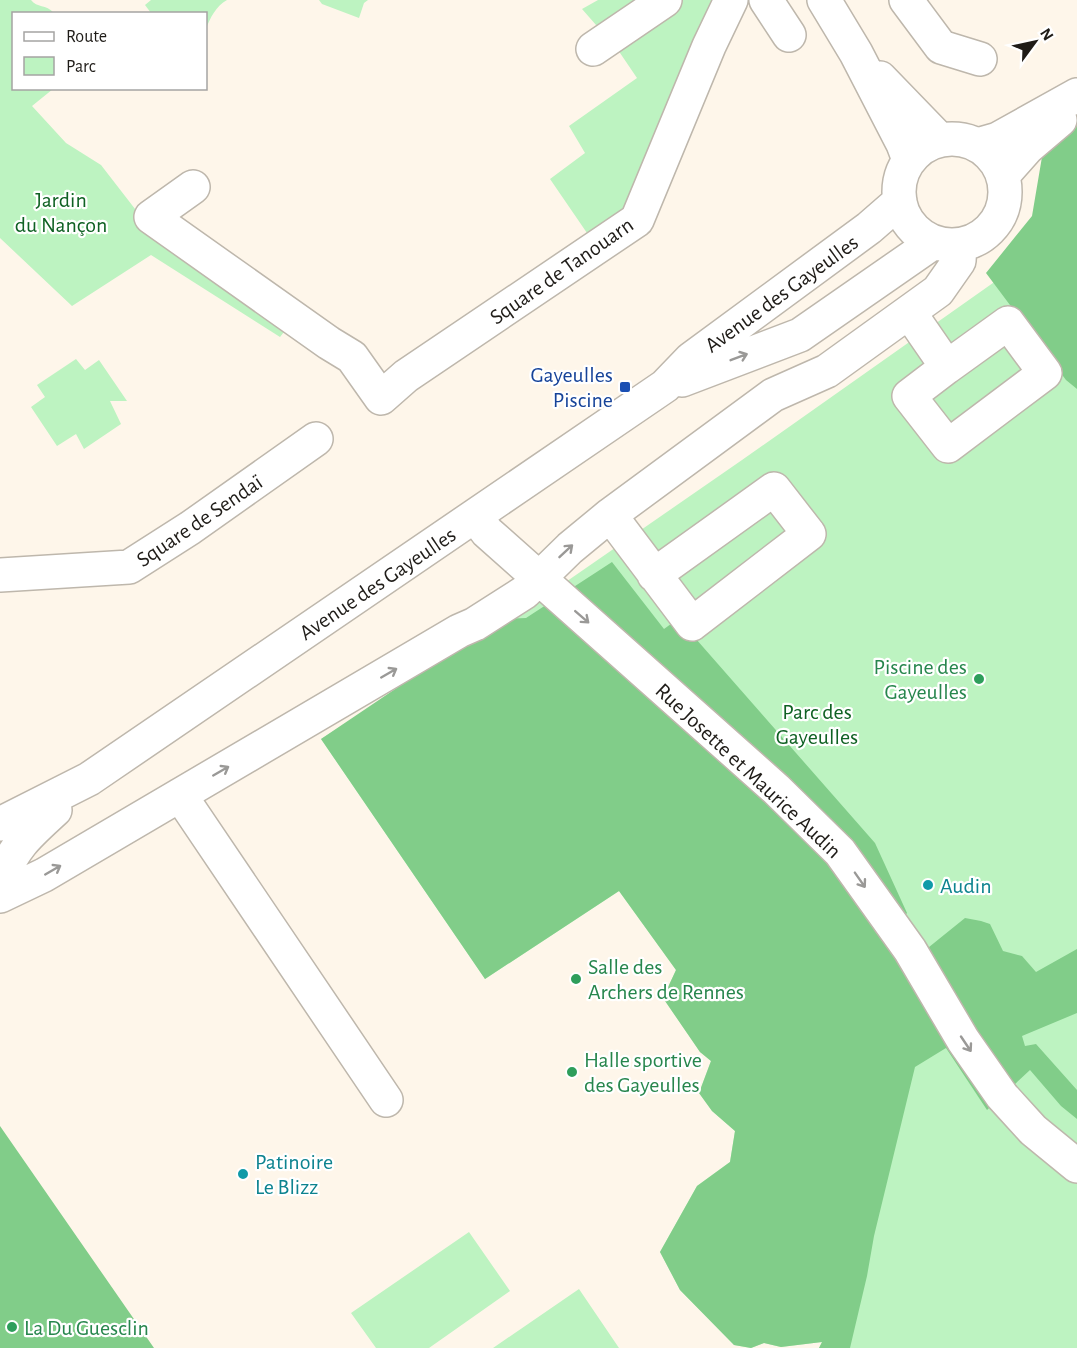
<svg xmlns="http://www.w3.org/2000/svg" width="1077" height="1348" font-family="'Alegreya Sans',sans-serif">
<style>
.green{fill:#bdf3c1}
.forest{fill:#81cd89}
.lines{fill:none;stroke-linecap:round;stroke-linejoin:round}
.minor-casing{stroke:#beb7ac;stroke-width:36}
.minor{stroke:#fff;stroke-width:33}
.oneway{stroke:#9a9997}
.transit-dot{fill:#1a4fb4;stroke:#fff;stroke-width:2}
.leisure-dot{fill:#2e9e5b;stroke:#fff;stroke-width:2}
.culture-dot{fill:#0f9aa8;stroke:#fff;stroke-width:2}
.labels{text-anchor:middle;stroke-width:4.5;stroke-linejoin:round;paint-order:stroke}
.park-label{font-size:22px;fill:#0f6123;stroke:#fff}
.street-label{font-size:22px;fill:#1f1c18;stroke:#fff}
.transit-label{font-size:22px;fill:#164399;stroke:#fff;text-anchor:end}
.leisure-label{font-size:22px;fill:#27864d;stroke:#fff;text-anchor:start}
.culture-label{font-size:22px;fill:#0d838f;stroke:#fff;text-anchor:start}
</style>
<rect width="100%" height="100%" fill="#fef6ea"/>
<!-- green -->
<path class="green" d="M 0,0 L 31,0 C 37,8 46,4 54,13 L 14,14 L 14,88 L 53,89 L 32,106 L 66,143 L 101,165 L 149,227 L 291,323 L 280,337 L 151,255 L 72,306 L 0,238 Z
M 151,0 L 227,0 C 216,6 210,18 206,29 L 206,14 L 151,13 L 145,5 Z
M 319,0 L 368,0 L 364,3 L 359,18 L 322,4 Z
M 598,0 L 716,0 L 624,208 L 587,233 L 550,179 L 585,153 L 569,126 L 637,78 L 618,50 L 582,9 Z
M 1077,221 L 1077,1348 L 819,1348 L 822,1342 L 781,1347 L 764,1343 L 751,1348 L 734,1345 L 680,1290 L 660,1252 L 697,1186 L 730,1162 L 735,1131 L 712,1111 L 699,1093 L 711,1061 L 700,1052 L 663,998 L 676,970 L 619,891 L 485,979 L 321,739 L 508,622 L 742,460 L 1000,278 Z
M 76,359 L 85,370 L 99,360 L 127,401 L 110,401 L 121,424 L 84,449 L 76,434 L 57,446 L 31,407 L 45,397 L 37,385 Z
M 469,1232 L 510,1291 L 429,1348 L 376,1348 L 351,1313 Z
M 579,1289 L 619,1348 L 493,1348 Z"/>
<!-- forest -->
<path class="forest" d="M 1077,117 L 1077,389 L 1066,380 L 986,273 L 1032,216 L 1043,151 L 1046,138 Z
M 612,562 L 664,629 L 675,621 L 696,639 L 875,843 L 907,913 L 887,937 L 908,964 L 965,918 L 981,921 L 990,924 L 1003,951 L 1022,956 L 1036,972 L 1077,949 L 1077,1013 L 1022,1036 L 1025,1046 L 1036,1044 L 1077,1090 L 1077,1119 L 1061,1106 L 1030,1070 L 987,1110 L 946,1048 L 915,1067 L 874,1236 L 867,1276 L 850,1348 L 819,1348 L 822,1342 L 781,1347 L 764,1343 L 751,1348 L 734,1345 L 680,1290 L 660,1252 L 697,1186 L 730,1162 L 735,1131 L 712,1111 L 699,1093 L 711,1061 L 700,1052 L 663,998 L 676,970 L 619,891 L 485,979 L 321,739 L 499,619 L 526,618 Z
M 0,1126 L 154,1348 L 0,1348 Z"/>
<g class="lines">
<!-- minor casing -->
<g class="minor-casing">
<path id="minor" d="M 766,0 L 789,35
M 824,0 L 856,53 L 903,144 L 909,160
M 906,0 L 941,47 L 980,59
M 593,49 L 665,0
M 880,78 L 940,140
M899 192a53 53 0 1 1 106 0a53 53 0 1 1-106 0Z
M 977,145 L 998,139 L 1077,95
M 1003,175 L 1027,148 L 1060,120
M 193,187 L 151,217 L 329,343 L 352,357 L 381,398 L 406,376 L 637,220 L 709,46 L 731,0
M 909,312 L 947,367 L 909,396 L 948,446 L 1045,373 L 1008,323 L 947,367
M 682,380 L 800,335 L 934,242
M 610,515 L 692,624 L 809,534 L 774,489 L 654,575
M 475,516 L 487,532 L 776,789 L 840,852 L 910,950 L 963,1040 L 1002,1096 L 1033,1130 L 1077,1166
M 0,575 L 129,567 L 190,528 L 316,439
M 180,795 L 386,1100
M 0,824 L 89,779 L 665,386 L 691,359 L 869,228 L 900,201
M 1,878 C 16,844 28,835 55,810
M 0,896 L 44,875 L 459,631 L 475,624 L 525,592 L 570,548 L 610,515 L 773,395 L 827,371 L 938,291 L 959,261 L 960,245"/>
</g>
<!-- minor -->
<use href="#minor" class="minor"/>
</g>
<!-- one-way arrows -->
<defs><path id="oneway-shaft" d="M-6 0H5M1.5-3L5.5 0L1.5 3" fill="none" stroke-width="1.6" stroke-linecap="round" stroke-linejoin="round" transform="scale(1.5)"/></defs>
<g class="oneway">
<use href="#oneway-shaft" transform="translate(739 357) rotate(-21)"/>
<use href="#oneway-shaft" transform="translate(566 551) rotate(-43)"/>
<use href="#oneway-shaft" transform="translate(582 617) rotate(41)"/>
<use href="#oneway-shaft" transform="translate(389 673) rotate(-30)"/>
<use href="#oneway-shaft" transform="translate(221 771) rotate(-30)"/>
<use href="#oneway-shaft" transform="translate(53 870) rotate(-30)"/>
<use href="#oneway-shaft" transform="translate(860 880) rotate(55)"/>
<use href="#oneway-shaft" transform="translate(966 1044) rotate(56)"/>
</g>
<!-- markers -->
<rect class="transit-dot" x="619" y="381" width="12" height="12" rx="3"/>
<g class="leisure-dot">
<circle cx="979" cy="679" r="6"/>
<circle cx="576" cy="979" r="6"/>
<circle cx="572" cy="1072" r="6"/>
<circle cx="12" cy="1327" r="6"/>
</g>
<g class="culture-dot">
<circle cx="928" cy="885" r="6"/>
<circle cx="243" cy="1174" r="6"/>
</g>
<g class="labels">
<!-- park labels -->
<g class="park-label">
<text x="61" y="207">Jardin<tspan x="61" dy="25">du Nançon</tspan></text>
<text x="817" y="719">Parc des<tspan x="817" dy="25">Gayeulles</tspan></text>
</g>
<!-- street labels -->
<g class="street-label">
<text transform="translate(561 270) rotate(-35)" y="8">Square de Tanouarn</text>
<text transform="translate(781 293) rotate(-36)" y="8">Avenue des Gayeulles</text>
<text transform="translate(199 520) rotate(-34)" y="8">Square de Sendaï</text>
<text transform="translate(377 583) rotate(-34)" y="8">Avenue des Gayeulles</text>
<text transform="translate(749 770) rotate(43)" y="8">Rue Josette et Maurice Audin</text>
</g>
<!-- transit labels -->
<g class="transit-label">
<text x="613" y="382">Gayeulles<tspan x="613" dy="25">Piscine</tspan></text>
</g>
<!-- leisure labels -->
<g class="leisure-label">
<text x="967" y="674" text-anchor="end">Piscine des<tspan x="967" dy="25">Gayeulles</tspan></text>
<text x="588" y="974">Salle des<tspan x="588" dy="25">Archers de Rennes</tspan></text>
<text x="584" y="1067">Halle sportive<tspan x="584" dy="25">des Gayeulles</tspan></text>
<text x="24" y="1335">La Du Guesclin</text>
</g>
<!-- culture labels -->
<g class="culture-label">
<text x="940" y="893">Audin</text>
<text x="255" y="1169">Patinoire<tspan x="255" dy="25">Le Blizz</tspan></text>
</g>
</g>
<!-- legend -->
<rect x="12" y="12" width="195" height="78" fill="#ffffff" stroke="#a5a4a3" stroke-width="1.5"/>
<rect x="24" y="32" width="30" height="9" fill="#ffffff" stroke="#a5a4a3" stroke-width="1.5"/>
<text x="66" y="42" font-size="18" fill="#1f1c18">Route</text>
<rect x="24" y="57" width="30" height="18" fill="#bdf3c1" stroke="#a5a4a3" stroke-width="1.5"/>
<text x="66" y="72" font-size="18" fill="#1f1c18">Parc</text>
<!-- north arrow -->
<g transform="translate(1035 42) rotate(57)" stroke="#ffffff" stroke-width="4.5" paint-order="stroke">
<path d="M0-4.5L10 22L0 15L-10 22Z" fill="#1f1c18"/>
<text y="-9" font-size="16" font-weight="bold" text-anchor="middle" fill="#1f1c18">N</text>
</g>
</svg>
